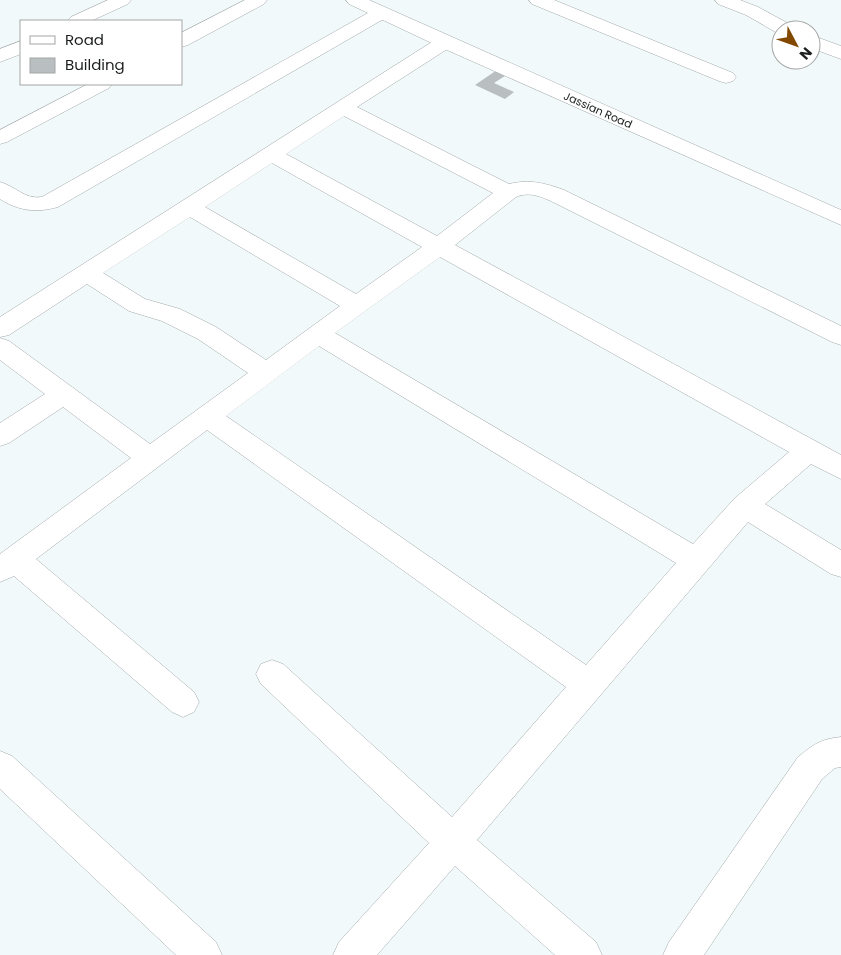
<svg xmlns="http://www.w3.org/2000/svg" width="841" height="955" font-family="Poppins,sans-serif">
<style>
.building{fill:#b9bfc1}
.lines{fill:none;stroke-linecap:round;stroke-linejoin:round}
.street-casing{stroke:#a2a8aa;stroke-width:1}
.secondary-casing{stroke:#a2a8aa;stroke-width:1}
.street{fill:#fff;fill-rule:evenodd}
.secondary{fill:#fff;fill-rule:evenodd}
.labels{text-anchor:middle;stroke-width:4;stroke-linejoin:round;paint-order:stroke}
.far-street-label{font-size:11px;fill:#1c1e1e;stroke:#fff}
</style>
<rect width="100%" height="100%" fill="#f2f9fa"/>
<!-- building -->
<path class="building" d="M 497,70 L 508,74 L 494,83 L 514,92 L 505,99 L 475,85 Z"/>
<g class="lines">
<!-- street casing -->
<g class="street-casing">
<path id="street" d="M 108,0 L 131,0 L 128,4 L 91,21 L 68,21 L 71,17 Z
M 245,0 L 267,0 L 264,4 L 188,45 L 181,47 L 181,33 Z
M 529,0 L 554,0 L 733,73 L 736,77 L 733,81 L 726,83 L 719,81 L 532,4 Z
M 715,0 L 740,0 L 758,7 L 793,26 L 795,30 L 781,30 L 781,34 L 779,34 L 746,15 L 718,4 Z
M 381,8 L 387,9 L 390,13 L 387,17 L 58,207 C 36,213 19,211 0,199 L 0,182 C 15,186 25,200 42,197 L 375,9 Z
M 811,35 L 841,46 L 841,59 L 811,48 Z
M 445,36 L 452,38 L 454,42 L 452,46 L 357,107 L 509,184 C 529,179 545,183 564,190 L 841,326 L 841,345 L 832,342 L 555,203 C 542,197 530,191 516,197 L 455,245 L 841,455 L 841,479 L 811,464 L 765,504 L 841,550 L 841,577 L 831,574 L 748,522 L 477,840 L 596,942 L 602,955 L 555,955 L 455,866 L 377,955 L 333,955 L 339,942 L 429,843 L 261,684 L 256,674 L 261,664 L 272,660 L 283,664 L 452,817 L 566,687 L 207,430 L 36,559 L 194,692 L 199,702 L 194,712 L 183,717 L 172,712 L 14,576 L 0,582 L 0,554 L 131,458 L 63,407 L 9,443 L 0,446 L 0,423 L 45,394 L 0,360 L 0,338 L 9,341 L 150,444 L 248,373 L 198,339 L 162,321 L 129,311 L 87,284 L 9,335 L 0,337 L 0,317 L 438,38 ZM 344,116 L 493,193 L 437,236 L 286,154 ZM 272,163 L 422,247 L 356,294 L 205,207 ZM 190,217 L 340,306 L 266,360 L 216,327 L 180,309 L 145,299 L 103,273 ZM 440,257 L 789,452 L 735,498 L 693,544 L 335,333 ZM 319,346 L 676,563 L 586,665 L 226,416 Z
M 21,41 L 21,54 L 0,62 L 0,49 Z
M 88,84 L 112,84 L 109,88 L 7,142 L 0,144 L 0,130 Z
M 841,737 L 841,767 L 835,768 L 822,779 L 704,955 L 663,955 L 669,942 L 798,757 C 814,744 821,739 841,737 Z
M 0,751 L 12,756 L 216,942 L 222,955 L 176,955 L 0,789 Z"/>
</g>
<!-- secondary casing -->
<g class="secondary-casing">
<path id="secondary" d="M 346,0 L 369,0 L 841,210 L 841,225 L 438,46 L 349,4 Z"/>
</g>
<!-- street -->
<use href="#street" class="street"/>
<!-- secondary -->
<use href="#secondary" class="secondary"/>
</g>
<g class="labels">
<!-- far-street labels -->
<g class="far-street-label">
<text transform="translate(598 110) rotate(24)" y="4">Jassian Road</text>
</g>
</g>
<!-- legend -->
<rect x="20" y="20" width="162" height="65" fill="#ffffff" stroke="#a4a5a5"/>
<rect x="30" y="36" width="25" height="8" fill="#ffffff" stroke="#a4a5a5"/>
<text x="65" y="45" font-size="15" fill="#1c1e1e">Road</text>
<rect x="30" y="58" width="25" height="15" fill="#b9bfc1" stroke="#a4a5a5"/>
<text x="65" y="70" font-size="15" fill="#1c1e1e">Building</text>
<!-- north arrow -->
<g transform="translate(796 45) rotate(131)"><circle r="24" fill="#ffffff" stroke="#a4a5a5"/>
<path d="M0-4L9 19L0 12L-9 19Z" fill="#834800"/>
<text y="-8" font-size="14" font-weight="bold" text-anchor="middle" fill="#1c1e1e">N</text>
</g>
</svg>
